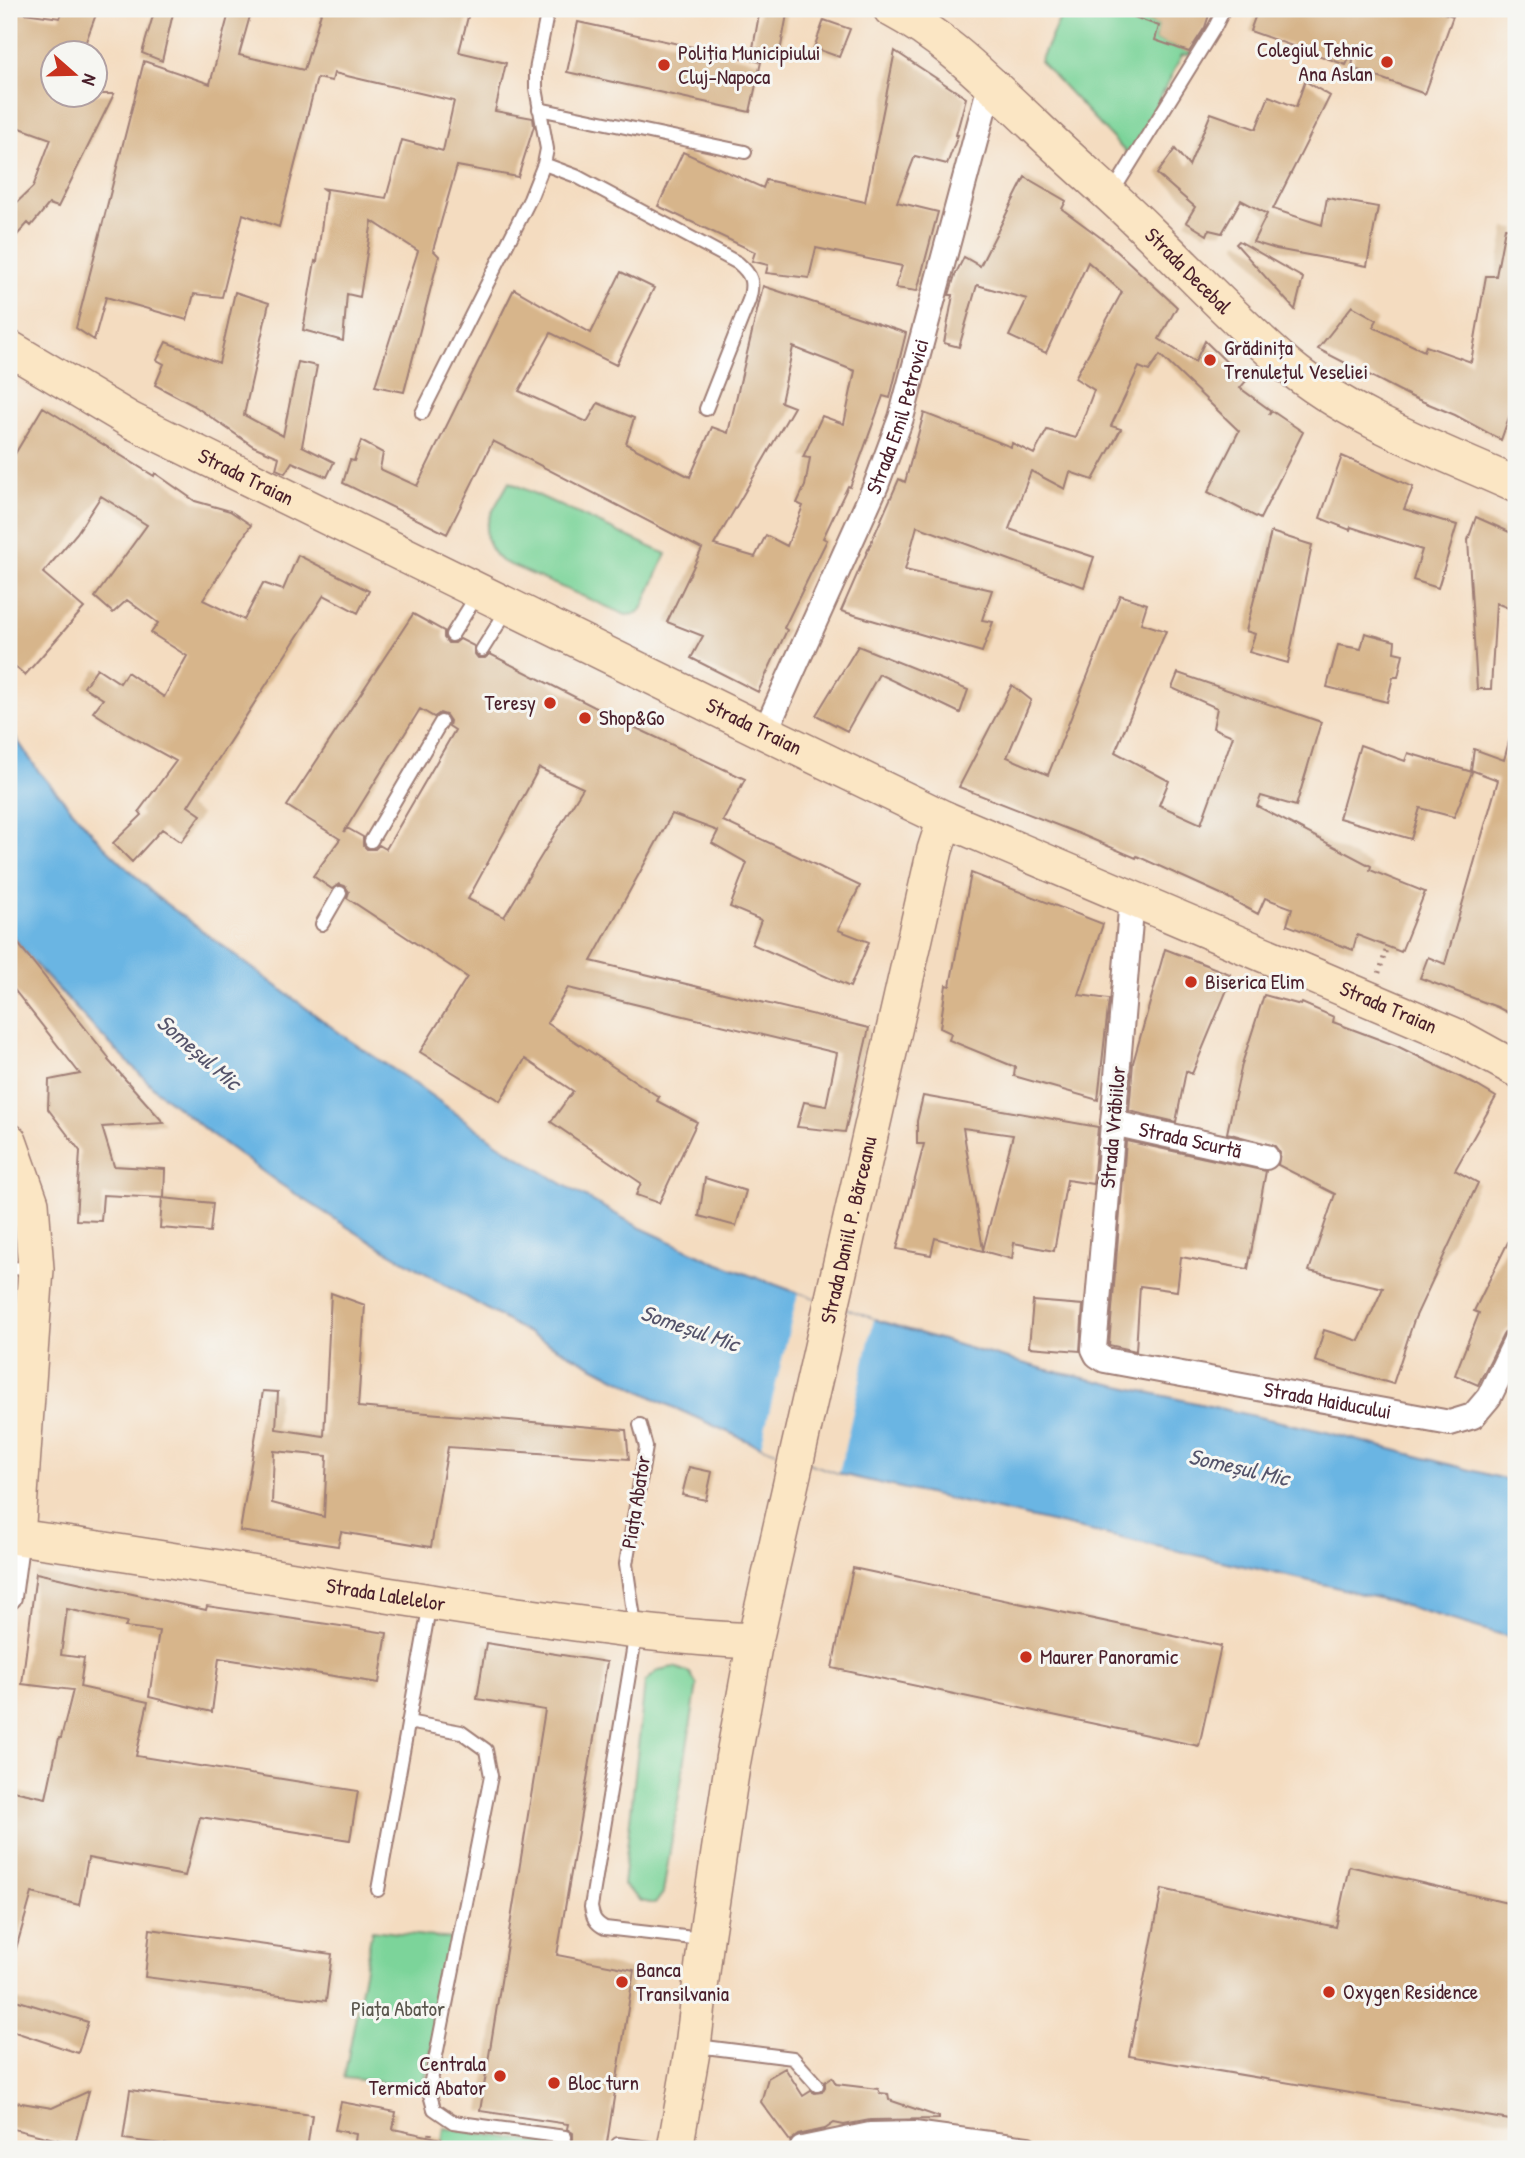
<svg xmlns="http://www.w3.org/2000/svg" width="1525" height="2158" font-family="'Patrick Hand',sans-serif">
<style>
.green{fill:#7bd49a;stroke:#627a62;stroke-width:2}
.water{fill:#6ab5e3;stroke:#5a6a87;stroke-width:2}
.pier{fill:#f4dcc0}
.building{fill:#d7b58b;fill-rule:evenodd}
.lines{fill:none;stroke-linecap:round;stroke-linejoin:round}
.lane-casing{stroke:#9f7e76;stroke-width:16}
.street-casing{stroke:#9f7e76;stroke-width:28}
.secondary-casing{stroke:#9f7e76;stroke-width:38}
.path{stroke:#9f7e76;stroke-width:4.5;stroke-dasharray:2 5;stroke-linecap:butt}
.lane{stroke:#fff;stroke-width:12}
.street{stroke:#fff;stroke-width:24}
.secondary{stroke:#fbe6c4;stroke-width:35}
.poi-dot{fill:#c8321e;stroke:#f6f6f2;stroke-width:2.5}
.labels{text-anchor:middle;stroke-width:6;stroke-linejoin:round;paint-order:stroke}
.poi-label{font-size:21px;fill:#4a1f2b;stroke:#f6f6f2;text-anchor:start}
.street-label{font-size:21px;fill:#4a1f2b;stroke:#f6f6f2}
.park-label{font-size:21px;fill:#59554c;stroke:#f6f6f2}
.water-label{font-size:23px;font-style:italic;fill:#55546b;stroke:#f6f6f2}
</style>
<rect width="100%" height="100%" fill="#f6f6f2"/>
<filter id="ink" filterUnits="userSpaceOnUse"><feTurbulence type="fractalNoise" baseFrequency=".0143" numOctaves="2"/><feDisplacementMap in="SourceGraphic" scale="14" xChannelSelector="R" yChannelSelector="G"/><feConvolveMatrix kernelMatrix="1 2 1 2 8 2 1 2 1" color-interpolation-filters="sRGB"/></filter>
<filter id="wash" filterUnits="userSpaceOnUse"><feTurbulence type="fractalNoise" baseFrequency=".00686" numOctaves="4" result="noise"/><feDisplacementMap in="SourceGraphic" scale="28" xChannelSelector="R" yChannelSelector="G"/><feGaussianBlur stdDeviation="1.57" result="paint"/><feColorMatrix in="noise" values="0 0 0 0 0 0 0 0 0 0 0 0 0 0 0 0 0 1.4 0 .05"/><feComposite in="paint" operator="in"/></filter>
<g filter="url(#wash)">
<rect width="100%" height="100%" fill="#f4dcc0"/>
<!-- green -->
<path class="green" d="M 1064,9 L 1074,14 L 1077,9 L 1112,9 L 1159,26 L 1155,40 L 1196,54 L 1182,55 L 1130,157 L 1040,61 Z
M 509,482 L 666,554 L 642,609 L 635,614 L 626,615 L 501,561 C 471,534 494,511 509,482 Z
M 674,1667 L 690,1673 L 697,1685 L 663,1893 L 655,1904 L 641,1901 L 623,1885 L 645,1682 L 659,1670 Z
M 372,1930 L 453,1939 L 424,2087 L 344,2078 Z
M 444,2128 L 549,2144 L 548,2149 L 441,2149 Z"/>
<!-- water -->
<path class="water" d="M 9,728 L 39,772 L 101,843 L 157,897 L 349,1040 L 414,1083 L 498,1144 L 564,1185 L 641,1228 L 717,1263 L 798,1293 L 883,1322 L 975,1350 L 1044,1369 L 1326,1432 L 1516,1482 L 1516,1639 L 1389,1601 L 1323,1584 L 844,1475 L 752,1443 L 664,1403 L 521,1329 L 360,1235 L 280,1184 L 211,1134 L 156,1090 L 100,1034 L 30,959 L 9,931 Z"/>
<!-- pier -->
<path class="pier" d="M 798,1293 L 874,1319 L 839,1473 L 761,1446 Z"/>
<g id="blocks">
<!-- building -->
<path class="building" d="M 63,9 L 98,9 L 82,52 L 52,52 L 52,94 L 114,94 L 58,207 L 49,204 L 31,226 L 28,223 L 9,244 L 9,210 L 33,187 L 51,139 L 9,124 L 9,11 L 60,18 Z
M 155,9 L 174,9 L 162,61 L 142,53 Z
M 230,9 L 252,9 L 239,55 L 304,70 L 322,9 L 470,9 L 459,52 L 506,63 L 495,111 L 533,118 L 534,126 L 518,177 L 457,166 L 433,250 L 439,256 L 404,392 L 375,386 L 418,251 L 372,221 L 360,297 L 347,294 L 343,341 L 303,330 L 315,261 L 317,262 L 326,191 L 321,188 L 386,198 L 402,140 L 443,151 L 454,101 L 334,73 L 332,81 L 317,78 L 279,227 L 243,214 L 222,297 L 194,294 L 187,320 L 106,297 L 94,340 L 76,328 L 144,61 L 210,84 Z
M 760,9 L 788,9 L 780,52 L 753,48 Z
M 1121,9 L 1211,9 L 1205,27 L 1189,52 L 1155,40 L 1159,26 L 1120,12 Z
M 1258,9 L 1432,9 L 1453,16 L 1425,94 L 1352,68 L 1355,46 L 1346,65 L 1250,31 Z
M 824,20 L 850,29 L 839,57 L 814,48 Z
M 578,22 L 761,62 L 750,112 L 567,72 Z
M 895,51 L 966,98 L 956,135 L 958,135 L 947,164 L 915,156 L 897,202 L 938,212 L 917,291 L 895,288 L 902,266 L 816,248 L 809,278 L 766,273 L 768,265 L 752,261 L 755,252 L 658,206 L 683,152 L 763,188 L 766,180 L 865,202 Z
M 1305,81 L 1330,96 L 1273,209 L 1322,225 L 1327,198 L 1378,207 L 1367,266 L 1276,249 L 1253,242 L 1267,214 L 1241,200 L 1222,233 L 1209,230 L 1207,235 L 1186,222 L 1195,207 L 1157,174 L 1175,149 L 1189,166 L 1211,113 L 1256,129 L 1269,96 L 1296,107 Z
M 1025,177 L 1066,201 L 1062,209 L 1108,243 L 1177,307 L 1159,339 L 1195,362 L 1205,341 L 1246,381 L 1240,388 L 1270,410 L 1269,415 L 1272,411 L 1303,432 L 1260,519 L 1208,492 L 1239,431 L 1160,355 L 1149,371 L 1139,367 L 1111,426 L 1121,429 L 1093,480 L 1070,472 L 1065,489 L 1031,471 L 1009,529 L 1094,557 L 1084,587 L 917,526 L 905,570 L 992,590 L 982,620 L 993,622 L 982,652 L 841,611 L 899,479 L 905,482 L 924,413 L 1011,447 L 1012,443 L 1034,454 L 1047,430 L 1076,438 L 1094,390 L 1075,378 L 1122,292 L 1088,262 L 1046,353 L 1009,336 L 1027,299 L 977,285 L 959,347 L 944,343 L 953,295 L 949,295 L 955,275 L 964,257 L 980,266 Z
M 1505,228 L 1516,229 L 1516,388 L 1514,403 L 1501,440 L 1455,415 L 1412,397 L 1318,349 L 1352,306 L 1377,320 L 1373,327 L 1424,351 L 1426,346 L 1471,362 L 1486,276 L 1496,276 Z
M 1239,241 L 1303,278 L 1295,310 L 1236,244 Z
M 621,272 L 654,288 L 616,365 L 551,333 L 519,391 L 587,422 L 598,403 L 634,418 L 626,444 L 690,477 L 712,427 L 728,433 L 763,286 L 906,333 L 890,398 L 883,396 L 850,487 L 848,486 L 823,538 L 827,540 L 784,628 L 787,630 L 758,692 L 691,658 L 703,636 L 667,622 L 702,549 L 493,441 L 447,534 L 343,483 L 350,460 L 354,461 L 361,441 L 383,453 L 380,469 L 417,486 L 514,289 L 591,333 ZM 793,347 L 855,371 L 844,424 L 822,416 L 803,457 L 810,458 L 805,486 L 797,503 L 803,506 L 787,546 L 766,535 L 755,557 L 714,545 L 794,407 L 781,402 Z
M 235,292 L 269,303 L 244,415 L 283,436 L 298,362 L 317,366 L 302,446 L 334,462 L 327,477 L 292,462 L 285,473 L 276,469 L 279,457 L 253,446 L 193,405 L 155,385 L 164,364 L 157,360 L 166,342 L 219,363 Z
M 43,407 L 154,476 L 155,473 L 195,501 L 230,511 L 251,525 L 203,600 L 244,620 L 263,583 L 283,590 L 298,555 L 369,591 L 358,613 L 324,595 L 188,806 L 201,815 L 181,842 L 162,829 L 132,862 L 113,843 L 142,815 L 139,811 L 176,761 L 127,734 L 93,712 L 103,699 L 84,687 L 97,668 L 120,683 L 127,672 L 164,697 L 187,656 L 151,633 L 158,623 L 127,600 L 113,613 L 95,597 L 147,525 L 101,496 L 77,533 L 43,573 L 84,608 L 25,675 L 9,661 L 9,464 Z
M 1342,456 L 1413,487 L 1404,509 L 1457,525 L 1438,588 L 1413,580 L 1422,550 L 1351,527 L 1350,530 L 1320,518 Z
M 1476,517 L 1516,535 L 1516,611 L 1496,603 L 1491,689 L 1477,689 L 1468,540 Z
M 1271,532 L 1312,545 L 1288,663 L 1249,652 L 1255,634 L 1246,631 Z
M 1120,595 L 1147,604 L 1141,623 L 1166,631 L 1115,752 L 1169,781 L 1159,805 L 1201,824 L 1233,736 L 1213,728 L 1217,708 L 1172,688 L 1178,673 L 1321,722 L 1296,806 L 1261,796 L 1257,806 L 1371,866 L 1370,870 L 1425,892 L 1401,952 L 1357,935 L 1353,950 L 1287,925 L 1292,908 L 1265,898 L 1258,914 L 1223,895 L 1137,856 L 1136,858 L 1080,834 L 959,787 L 1012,685 L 1031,700 L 1007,757 L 1048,775 Z
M 413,614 L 444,631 L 444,638 L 448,643 L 455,643 L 460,639 L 474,646 L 474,653 L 478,658 L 485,658 L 490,654 L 632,726 L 745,779 L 723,821 L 860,886 L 838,930 L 869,942 L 850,987 L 752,944 L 761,920 L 730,907 L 747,863 L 712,843 L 718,831 L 672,814 L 591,961 L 869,1028 L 845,1132 L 797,1127 L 804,1102 L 826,1106 L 837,1053 L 568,988 L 547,1023 L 659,1097 L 657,1101 L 697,1122 L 659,1203 L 636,1195 L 641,1183 L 551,1122 L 573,1091 L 525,1059 L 500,1101 L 420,1052 L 467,977 L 347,898 L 349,892 L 345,886 L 339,884 L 332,889 L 313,876 L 340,839 L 287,806 ZM 420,709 L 434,717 L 440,713 L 446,715 L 450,721 L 449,726 L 455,730 L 386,849 L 379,845 L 375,849 L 367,849 L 363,845 L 363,837 L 347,828 L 344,832 ZM 539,768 L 583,788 L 504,917 L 468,899 Z
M 1365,633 L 1395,641 L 1394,652 L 1403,654 L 1398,677 L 1393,677 L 1387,702 L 1327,687 L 1338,645 L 1361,649 Z
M 858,646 L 968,690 L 960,713 L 879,674 L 847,731 L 816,715 Z
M 1510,738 L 1516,739 L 1516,1017 L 1497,1007 L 1420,978 L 1428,957 L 1445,964 L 1498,780 L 1471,770 L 1474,749 L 1504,760 Z
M 1360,745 L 1405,761 L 1408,753 L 1472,772 L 1454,817 L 1420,808 L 1411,839 L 1339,818 Z
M 971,873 L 1103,924 L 1079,995 L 1109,999 L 1098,1100 L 1014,1076 L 1015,1067 L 949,1040 L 951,1033 L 940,1028 L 946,985 L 950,986 Z
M 9,932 L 109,1058 L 108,1060 L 164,1123 L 102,1127 L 114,1166 L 165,1169 L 164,1198 L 103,1195 L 101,1221 L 76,1220 L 80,1151 L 48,1109 L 49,1080 L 80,1074 L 9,983 Z
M 1165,949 L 1230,974 L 1227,985 L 1229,985 L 1192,1074 L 1186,1071 L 1176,1122 L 1129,1111 L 1133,1063 Z
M 1264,995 L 1301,1005 L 1302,1003 L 1334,1017 L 1333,1022 L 1397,1046 L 1474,1084 L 1496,1097 L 1455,1170 L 1478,1183 L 1414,1320 L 1393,1384 L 1315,1361 L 1324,1330 L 1359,1341 L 1383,1288 L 1309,1271 L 1335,1194 L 1278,1165 L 1280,1153 L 1275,1146 L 1227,1133 L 1242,1064 Z
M 923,1096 L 1098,1127 L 1093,1184 L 1067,1180 L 1054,1251 L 1014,1243 L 1012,1259 L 935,1238 L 931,1255 L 897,1249 L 924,1144 L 917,1144 L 917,1121 ZM 963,1128 L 1013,1135 L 983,1250 Z
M 1126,1141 L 1266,1171 L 1248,1269 L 1181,1257 L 1177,1291 L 1140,1286 L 1136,1351 L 1109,1345 Z
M 705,1178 L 746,1191 L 736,1226 L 699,1216 Z
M 162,1198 L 213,1203 L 210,1232 L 160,1228 Z
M 1516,1226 L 1516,1326 L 1508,1328 L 1503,1335 L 1478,1385 L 1455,1375 L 1479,1313 L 1474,1311 Z
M 331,1293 L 365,1305 L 358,1407 L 626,1430 L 629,1459 L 448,1447 L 431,1547 L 341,1532 L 338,1546 L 240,1531 L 263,1391 L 278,1392 L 276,1429 L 324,1436 ZM 274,1451 L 327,1456 L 324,1517 L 272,1503 Z
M 1033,1301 L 1083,1305 L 1080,1351 L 1029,1347 Z
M 689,1467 L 712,1472 L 706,1500 L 682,1495 Z
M 853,1568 L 1221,1646 L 1199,1746 L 832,1668 Z
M 36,1573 L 206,1610 L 207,1606 L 387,1633 L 379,1683 L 219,1658 L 212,1712 L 149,1697 L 159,1631 L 125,1627 L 127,1622 L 67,1609 L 61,1655 L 84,1658 L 80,1687 L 148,1702 L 136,1756 L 358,1791 L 350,1840 L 200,1817 L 185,1876 L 88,1858 L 79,1905 L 32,1893 L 15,1952 L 9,1951 L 9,1790 L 46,1798 L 59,1738 L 61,1738 L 73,1690 L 22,1684 Z
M 486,1643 L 607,1662 L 557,1955 L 634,1970 L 606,2149 L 562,2149 L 563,2146 L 569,2145 L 573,2139 L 573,2133 L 567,2129 L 568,2124 L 480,2111 L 545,1710 L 477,1699 Z
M 1349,1866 L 1516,1905 L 1516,2121 L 1129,2056 L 1162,1889 L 1336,1927 Z
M 150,1929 L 332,1954 L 326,2001 L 145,1977 Z
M 9,1998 L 88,2022 L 78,2053 L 9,2030 Z
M 785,2068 L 803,2096 L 811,2091 L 815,2093 L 822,2092 L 825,2087 L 825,2082 L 832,2077 L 836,2084 L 878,2089 L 880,2093 L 888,2094 L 889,2100 L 939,2117 L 939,2119 L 870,2120 L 844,2125 L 834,2123 L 825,2129 L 798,2135 L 790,2141 L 761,2102 L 768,2078 Z
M 130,2090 L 312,2115 L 307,2149 L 201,2149 L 123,2139 Z
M 89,2091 L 75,2144 L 9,2128 L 9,2101 L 52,2108 Z
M 341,2102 L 396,2112 L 393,2129 L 442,2139 L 441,2149 L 354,2149 L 356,2134 L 335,2130 Z"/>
</g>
</g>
<g filter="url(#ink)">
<use href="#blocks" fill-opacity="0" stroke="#9f7e76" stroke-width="2"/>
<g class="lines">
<!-- lane casing -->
<g class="lane-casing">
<path id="lane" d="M 539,109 L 745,152
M 544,164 L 576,176 L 738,263 C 752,275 754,282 749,300 L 706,409
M 1112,193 L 1215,27 L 1224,9
M 422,413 L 530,199 L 544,164 L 547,149 L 536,88 L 536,70 L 548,9
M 452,635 L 479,592
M 482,650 L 509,607
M 371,841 L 441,722
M 322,924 L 340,893
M 9,1268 L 33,1269
M 640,1425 L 646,1447 L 626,1564 L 636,1632 L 591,1907 C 593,1918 595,1923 605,1928 L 702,1939
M 408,1722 L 461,1732 L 486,1750 L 491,1776 L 429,2091 L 434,2109 L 453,2122 L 565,2137
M 378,1890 L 430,1603
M 697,2046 L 793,2058 L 817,2085
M 618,2144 L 658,2149"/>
</g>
<!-- street casing -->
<g class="street-casing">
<g id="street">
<path id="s1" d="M 765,732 L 876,485 L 901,418 L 990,85"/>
<path id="s2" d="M 1132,898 L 1094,1349 L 1097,1355 L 1105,1360 L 1450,1423 L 1473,1416 L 1489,1397 L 1516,1341"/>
<path id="s3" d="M 1113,1123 L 1266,1157"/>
<path d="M 9,1597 L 17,1537"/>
<path d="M 802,2149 L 870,2135 L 914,2134 L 1027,2149"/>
</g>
</g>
<!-- secondary casing -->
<g class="secondary-casing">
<g id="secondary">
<path id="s4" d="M 891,9 C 946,38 989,83 1034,125 C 1072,162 1113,196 1150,233 C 1196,278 1239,324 1287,365 C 1351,419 1441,451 1516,485"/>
<path id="s5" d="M 9,348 L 130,420 L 765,732 L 945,819 L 1458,1037 L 1516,1069"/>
<path id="s6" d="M 9,1141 L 31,1203 L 36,1269 L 17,1537 C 184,1560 350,1591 517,1615 C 596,1626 675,1638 755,1641"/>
<path id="s7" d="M 675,2149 L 693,2046 L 706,1939 L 733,1760 L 755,1641 L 935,850 L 945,819"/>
</g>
</g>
<!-- path -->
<path class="path" d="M 1379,973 L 1387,947
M 429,2149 L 431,2129"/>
<!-- lane -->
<use href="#lane" class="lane"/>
<!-- street -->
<use href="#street" class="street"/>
<!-- secondary -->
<use href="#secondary" class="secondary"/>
</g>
</g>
<!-- markers -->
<g class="poi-dot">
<circle cx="1387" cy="62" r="7"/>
<circle cx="664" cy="65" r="7"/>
<circle cx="1210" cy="360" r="7"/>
<circle cx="550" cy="703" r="7"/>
<circle cx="585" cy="718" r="7"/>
<circle cx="1191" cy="982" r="7"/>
<circle cx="1026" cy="1657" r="7"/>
<circle cx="622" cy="1982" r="7"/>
<circle cx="1329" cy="1992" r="7"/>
<circle cx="500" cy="2076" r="7"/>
<circle cx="554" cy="2083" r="7"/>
</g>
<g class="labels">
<!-- poi labels -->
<g class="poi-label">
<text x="1373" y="57" text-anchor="end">Colegiul Tehnic<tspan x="1373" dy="24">Ana Aslan</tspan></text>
<text x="678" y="60">Poliția Municipiului<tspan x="678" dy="24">Cluj-Napoca</tspan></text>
<text x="1224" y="355">Grădinița<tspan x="1224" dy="24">Trenulețul Veseliei</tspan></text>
<text x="536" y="710" text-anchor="end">Teresy</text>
<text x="599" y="725">Shop&amp;Go</text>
<text x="1205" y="989">Biserica Elim</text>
<text x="1040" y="1664">Maurer Panoramic</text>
<text x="636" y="1977">Banca<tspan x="636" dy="24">Transilvania</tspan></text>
<text x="1343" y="1999">Oxygen Residence</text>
<text x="486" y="2071" text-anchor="end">Centrala<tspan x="486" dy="24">Termică Abator</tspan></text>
<text x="568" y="2090">Bloc turn</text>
</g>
<!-- street labels -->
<g class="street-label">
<text dy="7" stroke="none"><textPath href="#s4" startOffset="397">Strada Decebal</textPath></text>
<text dy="7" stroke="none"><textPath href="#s1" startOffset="343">Strada Emil Petrovici</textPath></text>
<text dy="7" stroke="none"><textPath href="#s5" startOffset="270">Strada Traian</textPath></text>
<text dy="7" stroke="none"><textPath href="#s5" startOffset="836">Strada Traian</textPath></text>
<text dy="7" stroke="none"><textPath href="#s5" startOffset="1530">Strada Traian</textPath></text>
<text transform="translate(1113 1127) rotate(-85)" y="7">Strada Vrăbiilor</text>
<text dy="7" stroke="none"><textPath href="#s3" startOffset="79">Strada Scurtă</textPath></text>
<text dy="7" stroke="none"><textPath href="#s7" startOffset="936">Strada Daniil P. Bărceanu</textPath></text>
<text dy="7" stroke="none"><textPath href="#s2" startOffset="695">Strada Haiducului</textPath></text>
<text transform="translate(636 1502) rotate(-81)" y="7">Piața Abator</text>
<text dy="7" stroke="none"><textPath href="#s6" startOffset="774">Strada Lalelelor</textPath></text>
</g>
<!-- park labels -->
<g class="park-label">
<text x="398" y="2016">Piața Abator</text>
</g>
<!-- water labels -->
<g class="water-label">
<text transform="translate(199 1052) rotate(41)" y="8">Someșul Mic</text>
<text transform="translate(690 1328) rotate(19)" y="8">Someșul Mic</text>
<text transform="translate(1239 1467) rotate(13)" y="8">Someșul Mic</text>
</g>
</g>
<!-- margin -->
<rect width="1525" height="2158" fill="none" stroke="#f6f6f2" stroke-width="35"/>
<!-- north arrow -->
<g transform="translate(74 74) rotate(110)"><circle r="33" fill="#f6f6f2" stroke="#b1a0a2" stroke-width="2"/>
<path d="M0-5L12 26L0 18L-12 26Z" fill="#c8321e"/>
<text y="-10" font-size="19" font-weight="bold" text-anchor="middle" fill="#4a1f2b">N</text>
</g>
</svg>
